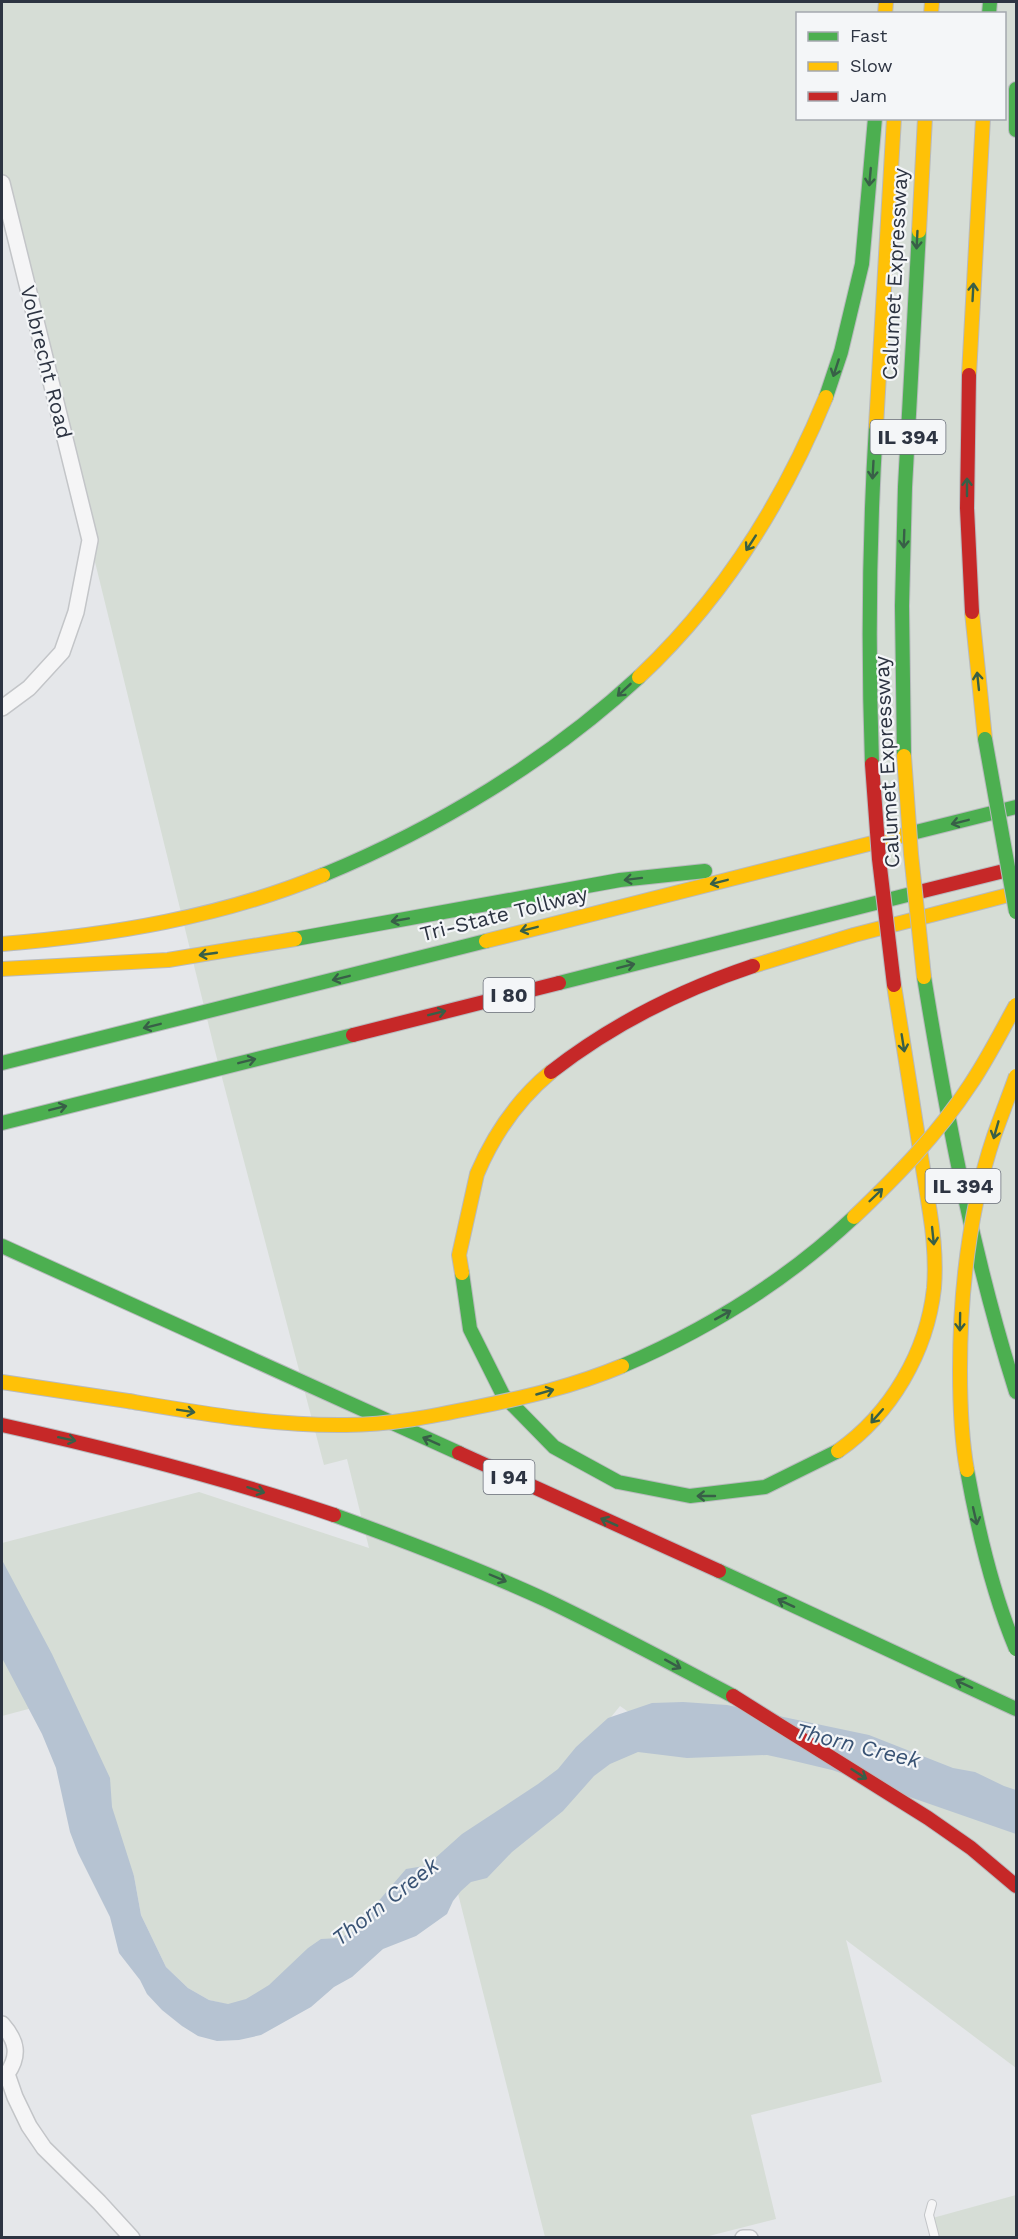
<svg xmlns="http://www.w3.org/2000/svg" width="1018" height="2239" font-family="'Work Sans',sans-serif">
<style>
.green{fill:#d6ddd6;fill-rule:evenodd}
.water{fill:#b6c3d2}
.lines{fill:none;stroke-linecap:round;stroke-linejoin:round}
.lane-casing{stroke:#c3c5c8;stroke-width:10}
.street-casing{stroke:#c3c5c8;stroke-width:18}
.fast-casing{stroke:#b8babe;stroke-width:16}
.slow-casing{stroke:#b8babe;stroke-width:16}
.jam-casing{stroke:#b8babe;stroke-width:16}
.lane{stroke:#f5f5f6;stroke-width:8}
.street{stroke:#f5f5f6;stroke-width:15}
.fast{stroke:#4caf50;stroke-width:14}
.slow{stroke:#ffc107;stroke-width:14}
.jam{stroke:#c62828;stroke-width:14}
.fast-bridge-casing{stroke:#b8babe;stroke-width:16;stroke-linecap:butt}
.slow-bridge-casing{stroke:#b8babe;stroke-width:16;stroke-linecap:butt}
.jam-bridge-casing{stroke:#b8babe;stroke-width:16;stroke-linecap:butt}
.fast-bridge{stroke:#4caf50;stroke-width:14}
.slow-bridge{stroke:#ffc107;stroke-width:14}
.jam-bridge{stroke:#c62828;stroke-width:14}
.oneway{stroke:#385f47}
.labels{text-anchor:middle;stroke-width:4.5;stroke-linejoin:round;paint-order:stroke}
.shield{fill:#f4f6f8;stroke:#696e79;stroke-width:1.5}
.shield-label{font-size:20px;font-weight:bold;fill:#2d3442}
.street-label{font-size:21px;fill:#2d3442;stroke:#f4f6f8}
.water-label{font-size:22px;font-style:italic;fill:#395374;stroke:#f4f6f8}
</style>
<rect width="100%" height="100%" fill="#e5e7ea"/>
<!-- green -->
<path class="green" d="M 2,2 L 1016,2 L 1016,2068 L 846,1940 L 882,2082 L 751,2115 L 776,2219 L 705,2237 L 545,2237 L 451,1866 L 635,1744 L 680,1748 L 620,1706 L 559,1781 L 302,1971 L 234,2006 L 209,2000 L 188,1988 L 166,1967 L 141,1915 L 134,1876 L 2,1579 L 2,1543 L 199,1492 L 369,1548 L 347,1459 L 324,1465 L 215,1051 L 2,183 ZM 798,14 L 1004,14 L 1004,118 L 798,118 Z
M 2,1608 L 51,1703 L 2,1716 Z
M 1016,2195 L 1016,2237 L 934,2237 L 929,2219 Z"/>
<!-- water -->
<path class="water" d="M 2,1560 L 52,1654 L 110,1778 L 112,1807 L 134,1876 L 141,1915 L 166,1967 L 188,1988 L 209,2000 L 228,2004 L 246,1999 L 269,1985 L 308,1948 L 321,1939 L 340,1938 L 352,1932 L 406,1869 L 424,1866 L 433,1860 L 462,1834 L 538,1784 L 558,1769 L 576,1747 L 608,1718 L 652,1703 L 683,1702 L 727,1705 L 869,1735 L 953,1768 L 975,1772 L 1004,1786 L 1016,1790 L 1016,1834 L 832,1770 L 790,1760 L 767,1755 L 687,1758 L 638,1752 L 610,1764 L 594,1776 L 563,1811 L 512,1852 L 487,1878 L 471,1882 L 461,1891 L 453,1901 L 447,1914 L 416,1936 L 383,1949 L 352,1977 L 334,1987 L 311,2007 L 261,2035 L 239,2040 L 217,2041 L 198,2036 L 182,2026 L 162,2010 L 147,1994 L 140,1980 L 119,1953 L 110,1917 L 78,1853 L 70,1832 L 56,1768 L 42,1734 L 2,1658 Z"/>
<g class="lines">
<!-- lane casing -->
<g class="lane-casing">
<path id="lane" d="M 932,2204 L 929,2215 L 935,2238"/>
</g>
<!-- street casing -->
<g class="street-casing">
<path id="street" d="M 2,183 L 90,540 L 76,612 L 62,652 L 29,688 L 2,708
M 2,2024 C 17,2041 20,2055 7,2074
M 7,2074 L 15,2097 L 29,2126 L 44,2148 L 99,2202 L 132,2238
M 743,2238 L 750,2238"/>
</g>
<!-- fast casing -->
<g class="fast-casing">
<path id="fast" d="M 989,14 L 990,2
M 1016,89 L 1016,130
M 826,397 L 841,352 L 862,264 L 875,118
M 904,756 L 902,606 L 905,487 L 919,231
M 872,764 C 868,650 869,540 876,426
M 908,834 L 1016,807
M 323,875 C 437,828 548,761 639,677
M 295,939 L 620,880 L 705,871
M 924,977 C 947,1118 973,1256 1016,1392
M 559,983 L 919,892
M 2,1063 L 486,941
M 2,1123 L 353,1035
M 2,1246 L 459,1453
M 462,1273 L 470,1329 L 503,1395 L 554,1447 L 618,1482 L 690,1496 L 765,1487 L 838,1451
M 334,1515 C 405,1541 477,1568 546,1600 C 609,1630 671,1663 733,1696
M 719,1571 L 1016,1709"/>
</g>
<!-- slow casing -->
<g class="slow-casing">
<path id="slow" d="M 885,14 L 886,2
M 931,14 L 932,2
M 919,231 L 925,118
M 969,375 L 983,118
M 876,426 L 894,118
M 972,612 L 985,739
M 639,677 C 722,599 783,502 826,397
M 486,941 L 908,834
M 2,944 C 112,935 221,917 323,875
M 753,966 L 854,935 L 1016,893
M 2,969 L 168,960 L 295,939
M 462,1273 L 459,1255 L 477,1174 C 494,1134 517,1100 551,1072
M 2,1382 L 128,1401
M 838,1451 C 891,1414 927,1352 934,1288 C 936,1263 934,1238 930,1213 L 894,985"/>
</g>
<!-- jam casing -->
<g class="jam-casing">
<path id="jam" d="M 969,375 L 967,508 L 972,612
M 919,892 L 1016,868
M 353,1035 L 559,983
M 551,1072 C 610,1026 681,990 753,966
M 2,1425 C 115,1450 225,1478 334,1515
M 459,1453 L 719,1571
M 733,1696 L 928,1818 L 971,1848 L 1016,1886"/>
</g>
<!-- lane -->
<use href="#lane" class="lane"/>
<!-- street -->
<use href="#street" class="street"/>
<!-- fast -->
<use href="#fast" class="fast"/>
<!-- slow -->
<use href="#slow" class="slow"/>
<!-- jam -->
<use href="#jam" class="jam"/>
<!-- fast-bridge casing -->
<g class="fast-bridge-casing">
<path id="fast-bridge" d="M 985,739 L 1016,912
M 622,1366 C 706,1330 787,1280 854,1217
M 967,1470 C 978,1531 992,1592 1016,1649"/>
</g>
<!-- slow-bridge casing -->
<g class="slow-bridge-casing">
<path id="slow-bridge" d="M 904,756 L 911,854 L 924,977
M 854,1217 C 896,1177 938,1134 970,1085 C 987,1060 1001,1032 1016,1005
M 128,1401 C 200,1413 273,1426 346,1425 C 390,1425 434,1416 477,1407 C 527,1397 574,1386 622,1366
M 967,1470 C 961,1437 960,1403 960,1370 C 960,1291 969,1211 994,1136 C 1001,1116 1009,1096 1016,1076"/>
</g>
<!-- jam-bridge casing -->
<g class="jam-bridge-casing">
<path id="jam-bridge" d="M 872,764 L 879,859 L 894,985"/>
</g>
<!-- fast-bridge -->
<use href="#fast-bridge" class="fast-bridge"/>
<!-- slow-bridge -->
<use href="#slow-bridge" class="slow-bridge"/>
<!-- jam-bridge -->
<use href="#jam-bridge" class="jam-bridge"/>
</g>
<!-- one-way arrows -->
<defs><path id="oneway-shaft" d="M-6 0H5M1.5-3L5.5 0L1.5 3" fill="none" stroke-width="1.6" stroke-linecap="round" stroke-linejoin="round" transform="scale(1.5)"/></defs>
<g class="oneway">
<use href="#oneway-shaft" transform="translate(870 177) rotate(95)"/>
<use href="#oneway-shaft" transform="translate(917 240) rotate(93)"/>
<use href="#oneway-shaft" transform="translate(973 292) rotate(-87)"/>
<use href="#oneway-shaft" transform="translate(836 368) rotate(108)"/>
<use href="#oneway-shaft" transform="translate(873 470) rotate(93)"/>
<use href="#oneway-shaft" transform="translate(967 487) rotate(-90)"/>
<use href="#oneway-shaft" transform="translate(904 539) rotate(92)"/>
<use href="#oneway-shaft" transform="translate(751 543) rotate(123)"/>
<use href="#oneway-shaft" transform="translate(978 681) rotate(-96)"/>
<use href="#oneway-shaft" transform="translate(624 690) rotate(137)"/>
<use href="#oneway-shaft" transform="translate(960 822) rotate(166)"/>
<use href="#oneway-shaft" transform="translate(633 879) rotate(173)"/>
<use href="#oneway-shaft" transform="translate(719 882) rotate(166)"/>
<use href="#oneway-shaft" transform="translate(400 920) rotate(170)"/>
<use href="#oneway-shaft" transform="translate(529 929) rotate(166)"/>
<use href="#oneway-shaft" transform="translate(208 954) rotate(172)"/>
<use href="#oneway-shaft" transform="translate(626 966) rotate(-14)"/>
<use href="#oneway-shaft" transform="translate(341 978) rotate(166)"/>
<use href="#oneway-shaft" transform="translate(437 1013) rotate(-14)"/>
<use href="#oneway-shaft" transform="translate(152 1026) rotate(166)"/>
<use href="#oneway-shaft" transform="translate(903 1043) rotate(81)"/>
<use href="#oneway-shaft" transform="translate(247 1061) rotate(-14)"/>
<use href="#oneway-shaft" transform="translate(58 1108) rotate(-14)"/>
<use href="#oneway-shaft" transform="translate(996 1130) rotate(106)"/>
<use href="#oneway-shaft" transform="translate(876 1195) rotate(-44)"/>
<use href="#oneway-shaft" transform="translate(933 1236) rotate(84)"/>
<use href="#oneway-shaft" transform="translate(723 1315) rotate(-29)"/>
<use href="#oneway-shaft" transform="translate(960 1322) rotate(91)"/>
<use href="#oneway-shaft" transform="translate(545 1392) rotate(-16)"/>
<use href="#oneway-shaft" transform="translate(186 1411) rotate(9)"/>
<use href="#oneway-shaft" transform="translate(877 1416) rotate(131)"/>
<use href="#oneway-shaft" transform="translate(67 1439) rotate(12)"/>
<use href="#oneway-shaft" transform="translate(431 1441) rotate(-156)"/>
<use href="#oneway-shaft" transform="translate(256 1490) rotate(18)"/>
<use href="#oneway-shaft" transform="translate(706 1496) rotate(-180)"/>
<use href="#oneway-shaft" transform="translate(975 1516) rotate(77)"/>
<use href="#oneway-shaft" transform="translate(609 1522) rotate(-156)"/>
<use href="#oneway-shaft" transform="translate(498 1578) rotate(23)"/>
<use href="#oneway-shaft" transform="translate(786 1603) rotate(-155)"/>
<use href="#oneway-shaft" transform="translate(673 1664) rotate(29)"/>
<use href="#oneway-shaft" transform="translate(964 1684) rotate(-155)"/>
<use href="#oneway-shaft" transform="translate(859 1774) rotate(33)"/>
</g>
<g class="labels">
<!-- shield labels -->
<g class="shield">
<rect x="870.5" y="420" width="75" height="34" rx="4.5"/>
<rect x="483.5" y="978" width="51" height="34" rx="4.5"/>
<rect x="925.5" y="1169" width="75" height="34" rx="4.5"/>
<rect x="483.5" y="1460" width="51" height="34" rx="4.5"/>
</g>
<g class="shield-label">
<text x="908" y="444">IL 394</text>
<text x="509" y="1002">I 80</text>
<text x="963" y="1193">IL 394</text>
<text x="509" y="1484">I 94</text>
</g>
<!-- street labels -->
<g class="street-label">
<text transform="translate(895 274) rotate(-87)" y="7">Calumet Expressway</text>
<text transform="translate(46 362) rotate(76)" y="7">Volbrecht Road</text>
<text transform="translate(887 762) rotate(-93)" y="7">Calumet Expressway</text>
<text transform="translate(504 914) rotate(-14)" y="7">Tri-State Tollway</text>
</g>
<!-- water labels -->
<g class="water-label">
<text transform="translate(858 1745) rotate(14)" y="8">Thorn Creek</text>
<text transform="translate(385 1901) rotate(-38)" y="8">Thorn Creek</text>
</g>
</g>
<!-- border -->
<rect width="1018" height="2239" fill="none" stroke="#2d3442" stroke-width="6"/>
<!-- legend -->
<rect x="796" y="12" width="210" height="108" fill="#f4f6f8" stroke="#a4a8af" stroke-width="1.5"/>
<rect x="808" y="32" width="30" height="9" fill="#4caf50" stroke="#a4a8af" stroke-width="1.5"/>
<text x="850" y="42" font-size="18" fill="#2d3442">Fast</text>
<rect x="808" y="62" width="30" height="9" fill="#ffc107" stroke="#a4a8af" stroke-width="1.5"/>
<text x="850" y="72" font-size="18" fill="#2d3442">Slow</text>
<rect x="808" y="92" width="30" height="9" fill="#c62828" stroke="#a4a8af" stroke-width="1.5"/>
<text x="850" y="102" font-size="18" fill="#2d3442">Jam</text>
</svg>
